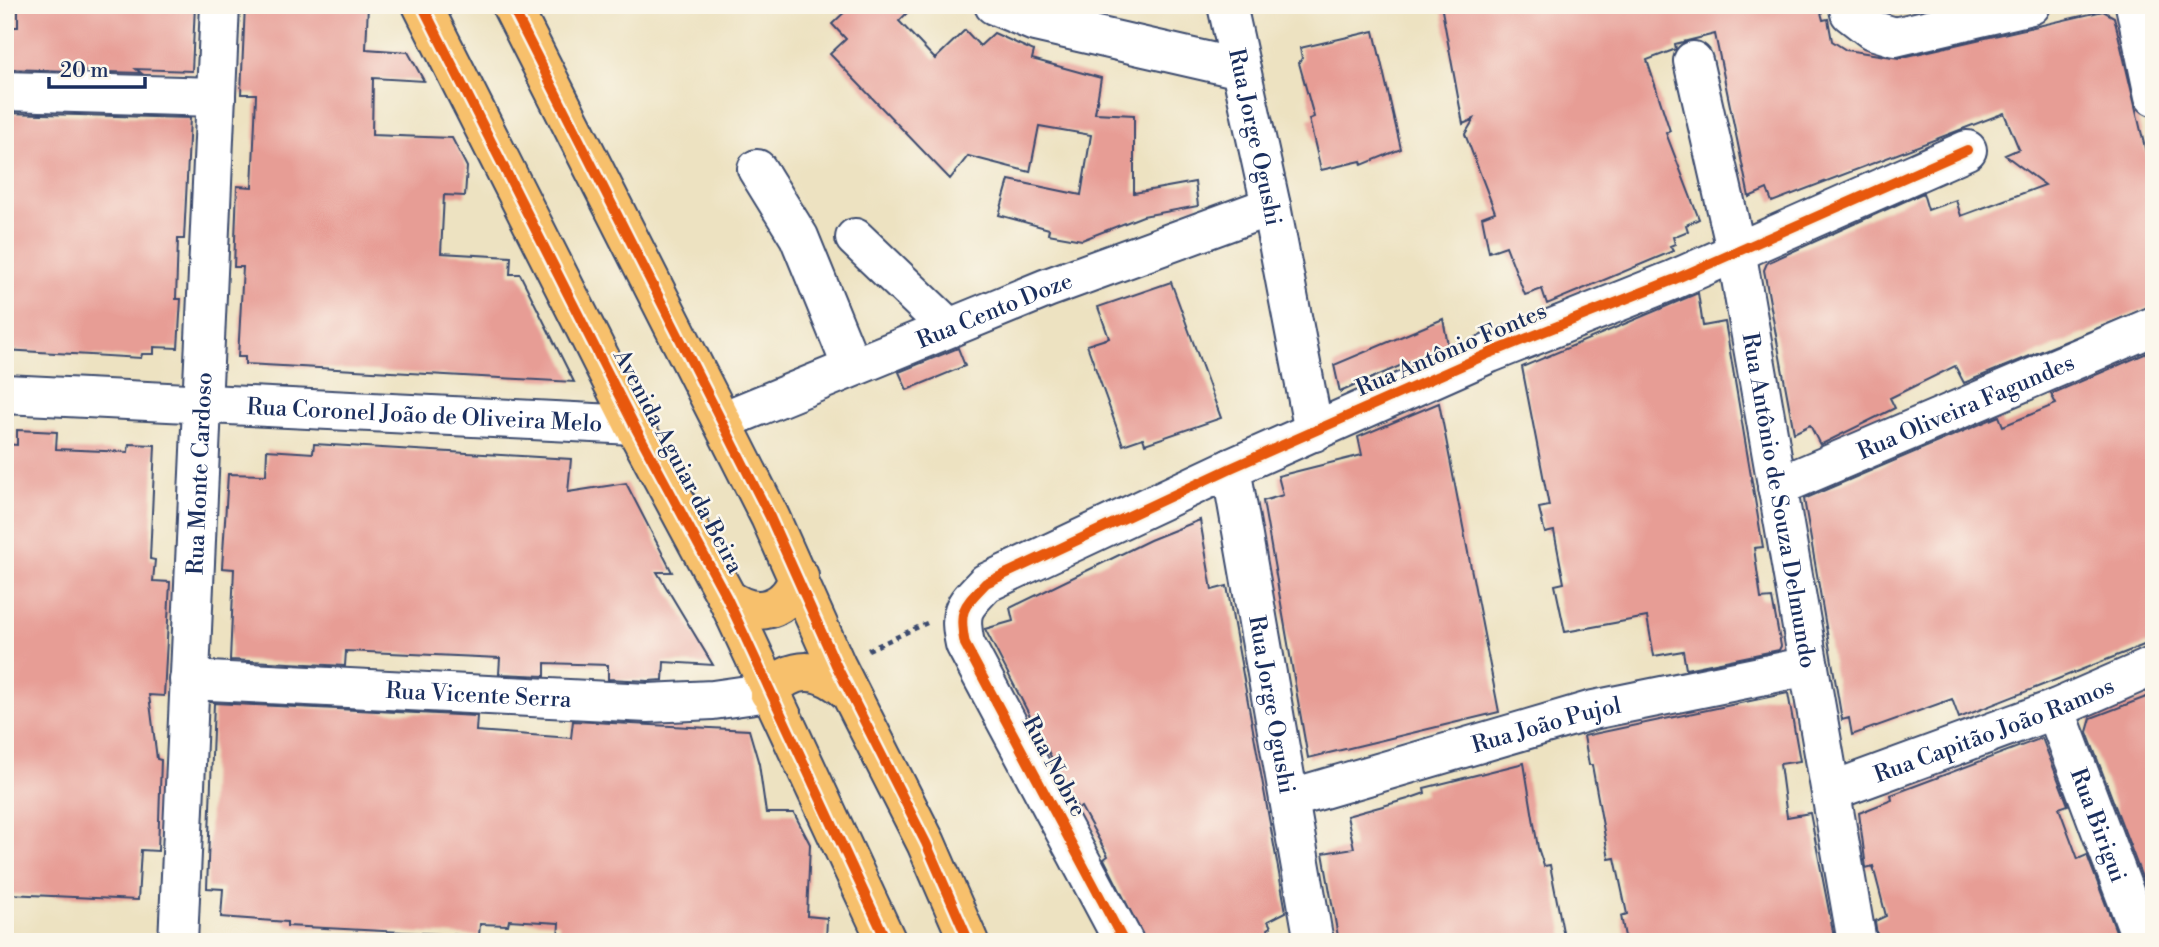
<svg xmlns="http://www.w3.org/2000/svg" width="2159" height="947" font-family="'Libre Bodoni',serif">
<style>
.building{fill:#e79d95}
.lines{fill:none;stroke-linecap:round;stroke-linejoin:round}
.minor-casing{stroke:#3a4a6d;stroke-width:42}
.major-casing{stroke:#3a4a6d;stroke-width:42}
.path{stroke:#3a4a6d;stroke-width:4.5;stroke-dasharray:5 5;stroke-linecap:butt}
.minor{stroke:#fff;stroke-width:38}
.major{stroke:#f7c06c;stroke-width:38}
.cycleway-casing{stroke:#fbf7ec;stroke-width:15}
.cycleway{stroke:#e8590c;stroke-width:10}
.labels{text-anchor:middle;stroke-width:5;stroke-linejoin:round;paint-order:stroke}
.street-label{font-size:23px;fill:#1b2f5e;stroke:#fbf7ec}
</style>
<rect width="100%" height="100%" fill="#fbf7ec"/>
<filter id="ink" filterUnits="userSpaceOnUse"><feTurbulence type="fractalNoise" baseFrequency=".0143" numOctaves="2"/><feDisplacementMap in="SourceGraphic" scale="14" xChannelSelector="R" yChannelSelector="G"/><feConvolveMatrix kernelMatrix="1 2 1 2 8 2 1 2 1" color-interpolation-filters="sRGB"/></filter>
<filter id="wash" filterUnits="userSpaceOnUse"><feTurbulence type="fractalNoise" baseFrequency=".00686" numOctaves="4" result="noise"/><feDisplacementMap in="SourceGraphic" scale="28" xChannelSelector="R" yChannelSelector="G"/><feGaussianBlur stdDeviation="1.57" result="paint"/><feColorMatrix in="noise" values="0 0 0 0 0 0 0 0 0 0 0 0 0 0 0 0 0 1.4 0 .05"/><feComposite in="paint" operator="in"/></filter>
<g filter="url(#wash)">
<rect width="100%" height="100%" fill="#ede2c1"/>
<g id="blocks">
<!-- building -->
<path class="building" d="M 18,5 L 195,5 L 192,71 L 136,69 L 141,73 L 5,69 L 5,27 L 18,27 Z
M 245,5 L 368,5 L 366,49 L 408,52 L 424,81 L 373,78 L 372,135 L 452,138 L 467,167 L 465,196 L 444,195 L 441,253 L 511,257 L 510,274 L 520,274 L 574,382 L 245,364 L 245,357 L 238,357 L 243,267 L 234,267 L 237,186 L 252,187 L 255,121 L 256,94 L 241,94 Z
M 852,5 L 915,5 L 899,21 L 935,59 L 965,30 L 980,46 L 994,33 L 1034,51 L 1032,59 L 1101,78 L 1095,113 L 1134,115 L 1134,193 L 1195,182 L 1198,206 L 1143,216 L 1082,240 L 1048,234 L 1049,229 L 999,215 L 1009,180 L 1081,195 L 1091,135 L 1039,126 L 1030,172 L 968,156 L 950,179 L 830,54 L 846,39 L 832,24 Z
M 1441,5 L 1819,5 L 1823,20 L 1828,19 L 1832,41 L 1846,50 L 1899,58 L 2103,11 L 2114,17 L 2154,186 L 2154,305 L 1964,383 L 1955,366 L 1890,398 L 1895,408 L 1820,445 L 1810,425 L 1794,433 L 1764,270 L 1767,263 L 1923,193 L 1928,210 L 1956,200 L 1961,216 L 2045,185 L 2005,155 L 2019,149 L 2004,113 L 1772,202 L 1767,189 L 1749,197 L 1715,34 L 1675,44 L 1676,49 L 1647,60 L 1670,131 L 1666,133 L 1699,219 L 1686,225 L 1688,231 L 1673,237 L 1675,244 L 1670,246 L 1673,251 L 1547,304 L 1542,289 L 1525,295 L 1506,246 L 1489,252 L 1482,217 L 1495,212 L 1465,134 L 1474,119 L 1463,124 Z
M 1374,31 L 1401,149 L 1362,165 L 1361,161 L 1321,170 L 1309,119 L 1314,117 L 1299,63 L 1302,58 L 1300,48 Z
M 5,113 L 190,118 L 184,239 L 178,239 L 176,299 L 181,299 L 178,348 L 154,347 L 154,354 L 142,354 L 141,358 L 5,350 Z
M 1171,282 L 1221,418 L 1145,444 L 1143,438 L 1123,445 L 1087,345 L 1109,338 L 1098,307 Z
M 1698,293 L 1703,326 L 1725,322 L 1763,547 L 1754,548 L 1761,599 L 1772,598 L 1781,646 L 1779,650 L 1686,669 L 1683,651 L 1654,656 L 1647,617 L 1565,632 L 1555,585 L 1564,583 L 1554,531 L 1545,533 L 1539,508 L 1549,506 L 1522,367 Z
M 1443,319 L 1448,345 L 1340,392 L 1334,365 Z
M 958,348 L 965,366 L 907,390 L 899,372 Z
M 2154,350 L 2154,641 L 1959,718 L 1952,699 L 1852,735 L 1849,718 L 1842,720 L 1804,499 L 1999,416 L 2003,426 L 2056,404 L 2051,394 Z
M 1439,403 L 1499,712 L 1308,758 L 1263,501 L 1283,495 L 1278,476 L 1362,455 L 1358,437 Z
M 17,430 L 57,432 L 56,449 L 128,452 L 129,444 L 155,445 L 150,559 L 155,560 L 153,581 L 170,582 L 164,696 L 149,695 L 157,759 L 161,760 L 158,851 L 141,850 L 138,900 L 9,894 L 10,866 L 5,866 L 5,444 L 17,445 Z
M 314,444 L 571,459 L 568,492 L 626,483 L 672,572 L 657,572 L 713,665 L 664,662 L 663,680 L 648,681 L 608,679 L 608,665 L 545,663 L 545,676 L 499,674 L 500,658 L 346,651 L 345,666 L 230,660 L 234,569 L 222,568 L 228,474 L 266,475 L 267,450 L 313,453 Z
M 1200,520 L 1212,590 L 1227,586 L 1286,912 L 1268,921 L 1271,927 L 1268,929 L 1274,942 L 1146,942 L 1104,859 L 1108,856 L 1081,807 L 1078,809 L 985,629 L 1013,621 L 1010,608 L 1150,540 Z
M 1788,693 L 1800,761 L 1780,764 L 1787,817 L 1810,813 L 1835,942 L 1626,942 L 1621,916 L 1627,914 L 1615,858 L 1609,859 L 1592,765 L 1589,765 L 1584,736 Z
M 2154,694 L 2154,909 L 2087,732 L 2091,718 Z
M 214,703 L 477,716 L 476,731 L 571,738 L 573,721 L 749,730 L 759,764 L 766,813 L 794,813 L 810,844 L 807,916 L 827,918 L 826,942 L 604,942 L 558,939 L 559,923 L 509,920 L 508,925 L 480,924 L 479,936 L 287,926 L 287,922 L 221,917 L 223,889 L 207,888 Z
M 2042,738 L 2068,805 L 2059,808 L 2078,859 L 2087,855 L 2120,942 L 1878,942 L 1875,921 L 1886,916 L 1873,866 L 1866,868 L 1859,813 L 1892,800 L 1891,795 Z
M 1524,763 L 1538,848 L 1544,866 L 1550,865 L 1565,942 L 1339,942 L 1323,853 L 1354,848 L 1347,816 L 1408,799 L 1425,793 L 1424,788 Z"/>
</g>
</g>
<g filter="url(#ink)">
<use href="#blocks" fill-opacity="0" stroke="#3a4a6d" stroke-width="2"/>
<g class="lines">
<!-- minor casing -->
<g class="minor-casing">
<g id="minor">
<path d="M 994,5 L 1035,22 L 1241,69"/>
<path id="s1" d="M 1227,5 L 1271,206 L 1314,432"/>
<path d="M 1848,5 L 1850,13 L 1872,30 L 1895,37 L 2031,5"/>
<path d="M 2135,5 L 2154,96"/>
<path id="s2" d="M 1693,61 L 1736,250 L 1857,942"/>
<path d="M 5,91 L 216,97"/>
<path d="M 757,169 L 799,237 L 852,367"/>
<path d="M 855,238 L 948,327"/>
<path id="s3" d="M 5,394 L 634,425"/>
<path id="s4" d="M 722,421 L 1047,288 L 1271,206"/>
<path id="s5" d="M 1231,468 L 1314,942"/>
<path id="s6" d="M 1777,487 L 2154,326"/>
<path id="s7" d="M 189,680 L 648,703 L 713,700 L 769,692"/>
<path id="s8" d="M 2055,709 L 2143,942"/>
<path id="s9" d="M 1832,791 L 2055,709 L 2154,666"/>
<path id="s10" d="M 1289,799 L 1593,710 L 1809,666"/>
<path id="s11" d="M 178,942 L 220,5"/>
<path d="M 1124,942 L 965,644 C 958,610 963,607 986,583 L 1231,468 L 1490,353 L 1673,280 L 1967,150"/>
</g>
</g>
<!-- major casing -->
<g class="major-casing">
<path id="major" d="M 422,5 L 634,425 L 727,598 L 887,942
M 511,5 L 770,517 L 836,665 L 926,843 L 969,942
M 727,598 C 756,620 787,611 799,576
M 769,692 C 794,663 822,668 849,692"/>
</g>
<!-- path -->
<path class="path" d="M 868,650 L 927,623"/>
<!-- minor -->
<use href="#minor" class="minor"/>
<!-- major -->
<use href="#major" class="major"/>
<!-- cycleway casing -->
<g class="cycleway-casing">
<path id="cycleway" d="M 422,5 L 634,425 L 727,598 L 887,942
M 511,5 L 770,517 L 836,665 L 926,843 L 969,942
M 1124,942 L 965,644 C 958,610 963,607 986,583 L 1231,468 L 1490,353 L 1673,280 L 1967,150"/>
</g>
<!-- cycleway -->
<use href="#cycleway" class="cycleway"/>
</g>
</g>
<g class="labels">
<!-- street labels -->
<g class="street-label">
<text dy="8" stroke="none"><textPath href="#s1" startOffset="135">Rua Jorge Ogushi</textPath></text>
<text dy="8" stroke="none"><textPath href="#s4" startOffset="294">Rua Cento Doze</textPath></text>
<text transform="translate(1451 349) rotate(-23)" y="8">Rua Antônio Fontes</text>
<text dy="8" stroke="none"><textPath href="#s6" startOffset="205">Rua Oliveira Fagundes</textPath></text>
<text dy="8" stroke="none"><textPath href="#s3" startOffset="420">Rua Coronel João de Oliveira Melo</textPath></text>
<text transform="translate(679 461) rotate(62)" y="8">Avenida Aguiar da Beira</text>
<text dy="8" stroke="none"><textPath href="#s11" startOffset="469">Rua Monte Cardoso</textPath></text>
<text dy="8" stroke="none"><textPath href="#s2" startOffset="448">Rua Antônio de Souza Delmundo</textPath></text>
<text dy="8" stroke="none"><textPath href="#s7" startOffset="290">Rua Vicente Serra</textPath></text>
<text dy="8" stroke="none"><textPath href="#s5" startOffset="240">Rua Jorge Ogushi</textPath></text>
<text dy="8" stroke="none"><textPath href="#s10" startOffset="268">Rua João Pujol</textPath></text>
<text dy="8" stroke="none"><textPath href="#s9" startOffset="173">Rua Capitão João Ramos</textPath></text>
<text transform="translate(1055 766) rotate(62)" y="8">Rua Nobre</text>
<text dy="8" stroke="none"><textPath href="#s8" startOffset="124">Rua Birigui</textPath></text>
</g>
</g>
<!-- margin -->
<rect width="2159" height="947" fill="none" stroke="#fbf7ec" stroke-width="28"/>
<!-- scale -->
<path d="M49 77v10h96v-10" fill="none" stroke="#1b2f5e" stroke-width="3.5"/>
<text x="60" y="77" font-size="21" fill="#1b2f5e" stroke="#fbf7ec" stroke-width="5" paint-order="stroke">20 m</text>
</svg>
